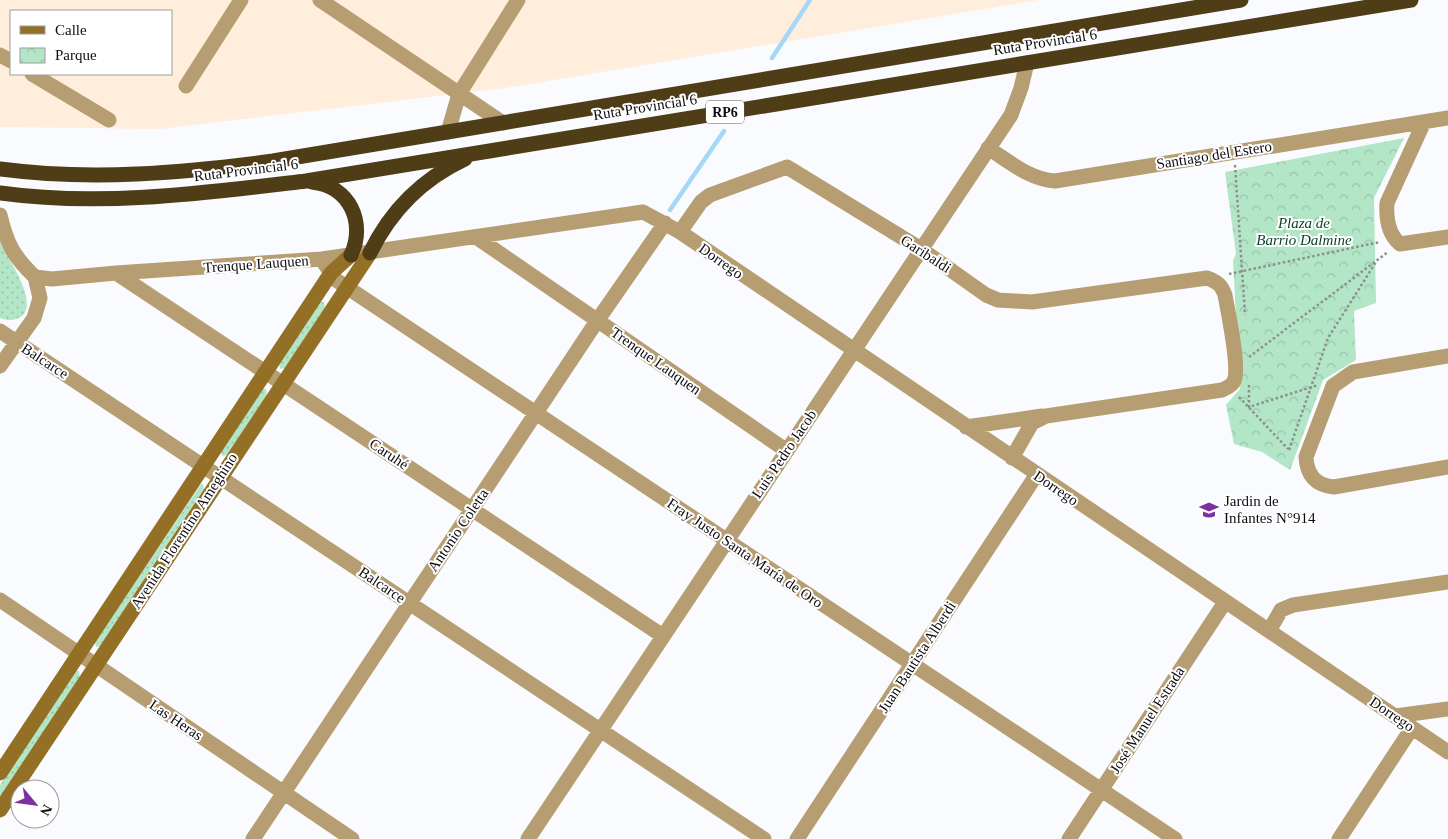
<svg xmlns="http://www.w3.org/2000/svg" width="1448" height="839" font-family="Georgia,serif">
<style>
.industrial{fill:#ffeedc;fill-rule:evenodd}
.grass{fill:url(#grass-dots)}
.park{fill:url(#park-crowns)}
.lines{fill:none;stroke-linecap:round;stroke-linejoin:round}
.stream{stroke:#a5d8f8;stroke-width:4.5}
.path{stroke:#8d8e92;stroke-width:2.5;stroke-dasharray:2.5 2.5;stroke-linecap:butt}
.street{stroke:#b69e72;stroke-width:15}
.secondary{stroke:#947027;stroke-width:15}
.highway{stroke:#4f3d18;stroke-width:15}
.labels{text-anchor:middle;stroke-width:4;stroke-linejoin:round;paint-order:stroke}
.shield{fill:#fff;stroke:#565658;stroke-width:1}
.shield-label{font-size:14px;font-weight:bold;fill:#0d0d11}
.street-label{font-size:15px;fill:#0d0d11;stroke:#fff}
.park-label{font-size:15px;font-style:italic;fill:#073e26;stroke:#fff}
.poi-label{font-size:15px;fill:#0d0d11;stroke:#fff;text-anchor:start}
</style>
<defs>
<pattern id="grass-dots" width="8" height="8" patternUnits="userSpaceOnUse" patternTransform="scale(1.25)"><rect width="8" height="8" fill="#b2e6c7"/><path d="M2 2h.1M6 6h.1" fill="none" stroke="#98c4aa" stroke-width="1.8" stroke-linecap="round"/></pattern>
<pattern id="park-crowns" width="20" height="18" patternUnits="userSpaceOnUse" patternTransform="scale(1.25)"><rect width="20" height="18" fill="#b2e6c7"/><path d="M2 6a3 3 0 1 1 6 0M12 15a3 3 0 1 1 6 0" fill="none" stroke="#98c4aa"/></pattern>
</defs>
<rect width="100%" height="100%" fill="#fafbff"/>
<!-- industrial -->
<path class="industrial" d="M 0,0 L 1039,0 L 505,88 L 160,129 L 0,127 ZM 11,11 L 171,11 L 171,74 L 11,74 Z"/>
<!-- grass -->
<path class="grass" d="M 0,241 C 7,258 39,301 22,316 C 15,321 8,321 0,318 Z
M 321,302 L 324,302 L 325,307 L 285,368 L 280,369 L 279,364 Z
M 263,389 L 266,389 L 267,395 L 227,455 L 222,456 L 221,451 Z
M 201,484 L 203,484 L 204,489 L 101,646 L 96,647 L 95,642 Z
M 76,671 L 79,671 L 80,677 L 0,798 L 0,785 Z"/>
<!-- park -->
<path class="park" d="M 1404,138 L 1374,198 L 1376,303 L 1354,311 L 1356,360 L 1323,380 L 1290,470 L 1262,452 L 1234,444 L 1226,405 L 1240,389 L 1233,261 L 1236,254 L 1225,172 Z"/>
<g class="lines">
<!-- stream -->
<path class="stream" d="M 772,58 L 810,0
M 670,210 L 724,131"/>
<!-- path -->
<path class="path" d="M 1235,165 L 1245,315
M 1229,274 L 1380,242
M 1249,357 L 1388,252
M 1249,385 L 1249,407 L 1318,385
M 1239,397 L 1288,449
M 1289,450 L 1328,338 L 1376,262"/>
<!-- street -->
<path class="street" d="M 320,0 L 503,123
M 0,55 L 11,61
M 32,74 L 109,120
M 186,86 L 241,0
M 1424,122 L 1387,203 C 1386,218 1388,234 1400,244 L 1448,237
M 448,132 L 459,94 L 518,0
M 988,148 C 1010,162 1029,179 1055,181 L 1448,118
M 0,215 C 7,244 13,256 35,277
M 680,232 L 701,202 L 710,195 L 787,167 L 921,249 L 986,295 L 998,300 L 1032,302 L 1207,278 C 1217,282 1221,284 1225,295 C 1228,312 1240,368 1234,381 C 1232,386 1226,388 1222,390 L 1046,416 L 1032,423 L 1012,458
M 476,237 L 787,451
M 324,263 L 336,280 L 1175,839
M 116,273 L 663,636
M 35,277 L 52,279 L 116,273 L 322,259 L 643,212 L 680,232 L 1448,752
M 0,331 L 764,839
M 1448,356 L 1353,372 L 1333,386 L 1306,457 C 1307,476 1316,485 1334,487 L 1448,467
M 0,366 L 34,318 L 40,298 L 35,277
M 966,427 L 1042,416
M 0,600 L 352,839
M 1269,631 L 1281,610 L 1293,605 L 1448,582
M 1395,716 L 1448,709
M 253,839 L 597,321 L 665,223
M 528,839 L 1011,115 L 1021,88 L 1027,63
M 797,839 L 1037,474
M 1069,839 L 1225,602
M 1339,839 L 1412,728"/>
<!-- secondary -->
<path class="secondary" d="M 0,773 L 331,273 L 351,255
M 0,810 L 370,253"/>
<!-- highway -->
<path class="highway" d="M 0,169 C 92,181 182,173 273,161 L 1241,0
M 312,182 C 350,186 366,223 351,255
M 0,193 C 101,207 205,193 306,181 L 1411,0
M 370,253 C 391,210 422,179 465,159"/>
</g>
<!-- icons -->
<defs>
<g id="school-bare" transform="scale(1.5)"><path d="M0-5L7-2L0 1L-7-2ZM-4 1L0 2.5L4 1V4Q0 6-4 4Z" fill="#7c31a2" stroke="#fff" stroke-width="2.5" paint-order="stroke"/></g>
</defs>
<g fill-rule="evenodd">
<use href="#school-bare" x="1209" y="510"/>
</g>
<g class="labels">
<!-- shield labels -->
<rect class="shield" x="706" y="100.5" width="38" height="23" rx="4"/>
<g class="shield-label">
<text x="725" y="117">RP6</text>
</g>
<!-- street labels -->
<g class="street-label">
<text transform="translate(1045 42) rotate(-9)" y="5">Ruta Provincial 6</text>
<text transform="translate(645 107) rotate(-9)" y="5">Ruta Provincial 6</text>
<text transform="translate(1214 155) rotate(-9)" y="5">Santiago del Estero</text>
<text transform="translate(246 170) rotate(-7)" y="5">Ruta Provincial 6</text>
<text transform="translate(926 254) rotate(33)" y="5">Garibaldi</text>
<text transform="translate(721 261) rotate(35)" y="5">Dorrego</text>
<text transform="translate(256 264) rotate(-4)" y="5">Trenque Lauquen</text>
<text transform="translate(45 361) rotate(33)" y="5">Balcarce</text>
<text transform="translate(656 361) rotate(35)" y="5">Trenque Lauquen</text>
<text transform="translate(389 454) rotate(34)" y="5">Caruhé</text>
<text transform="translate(784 454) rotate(-56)" y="5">Luis Pedro Jacob</text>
<text transform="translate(1056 488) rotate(34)" y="5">Dorrego</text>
<text transform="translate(458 530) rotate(-56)" y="5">Antonio Coletta</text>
<text transform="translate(184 531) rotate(-57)" y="5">Avenida Florentino Ameghino</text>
<text transform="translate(745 553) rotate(34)" y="5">Fray Justo Santa María de Oro</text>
<text transform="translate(382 585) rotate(34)" y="5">Balcarce</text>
<text transform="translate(917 657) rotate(-57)" y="5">Juan Bautista Alberdi</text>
<text transform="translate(1392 714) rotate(34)" y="5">Dorrego</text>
<text transform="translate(176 720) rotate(34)" y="5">Las Heras</text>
<text transform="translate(1147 720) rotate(-57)" y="5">José Manuel Estrada</text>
</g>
<!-- park labels -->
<g class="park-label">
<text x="1304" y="228">Plaza de<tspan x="1304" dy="17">Barrio Dalmine</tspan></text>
</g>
<!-- poi labels -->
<g class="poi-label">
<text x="1224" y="506">Jardin de<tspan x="1224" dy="17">Infantes N°914</tspan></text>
</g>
</g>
<!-- legend -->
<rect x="10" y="10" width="162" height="65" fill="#ffffff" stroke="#9e9ea0"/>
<rect x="20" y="26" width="25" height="8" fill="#947027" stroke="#9e9ea0"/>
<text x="55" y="35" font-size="15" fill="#0d0d11">Calle</text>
<rect x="20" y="48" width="25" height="15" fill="url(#park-crowns)" stroke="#9e9ea0"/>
<text x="55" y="60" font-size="15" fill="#0d0d11">Parque</text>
<!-- north arrow -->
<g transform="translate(35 804) rotate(119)"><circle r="24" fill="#ffffff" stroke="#9e9ea0"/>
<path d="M0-4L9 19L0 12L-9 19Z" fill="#7c31a2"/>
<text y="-8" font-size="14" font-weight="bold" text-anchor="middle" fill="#0d0d11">N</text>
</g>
</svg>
